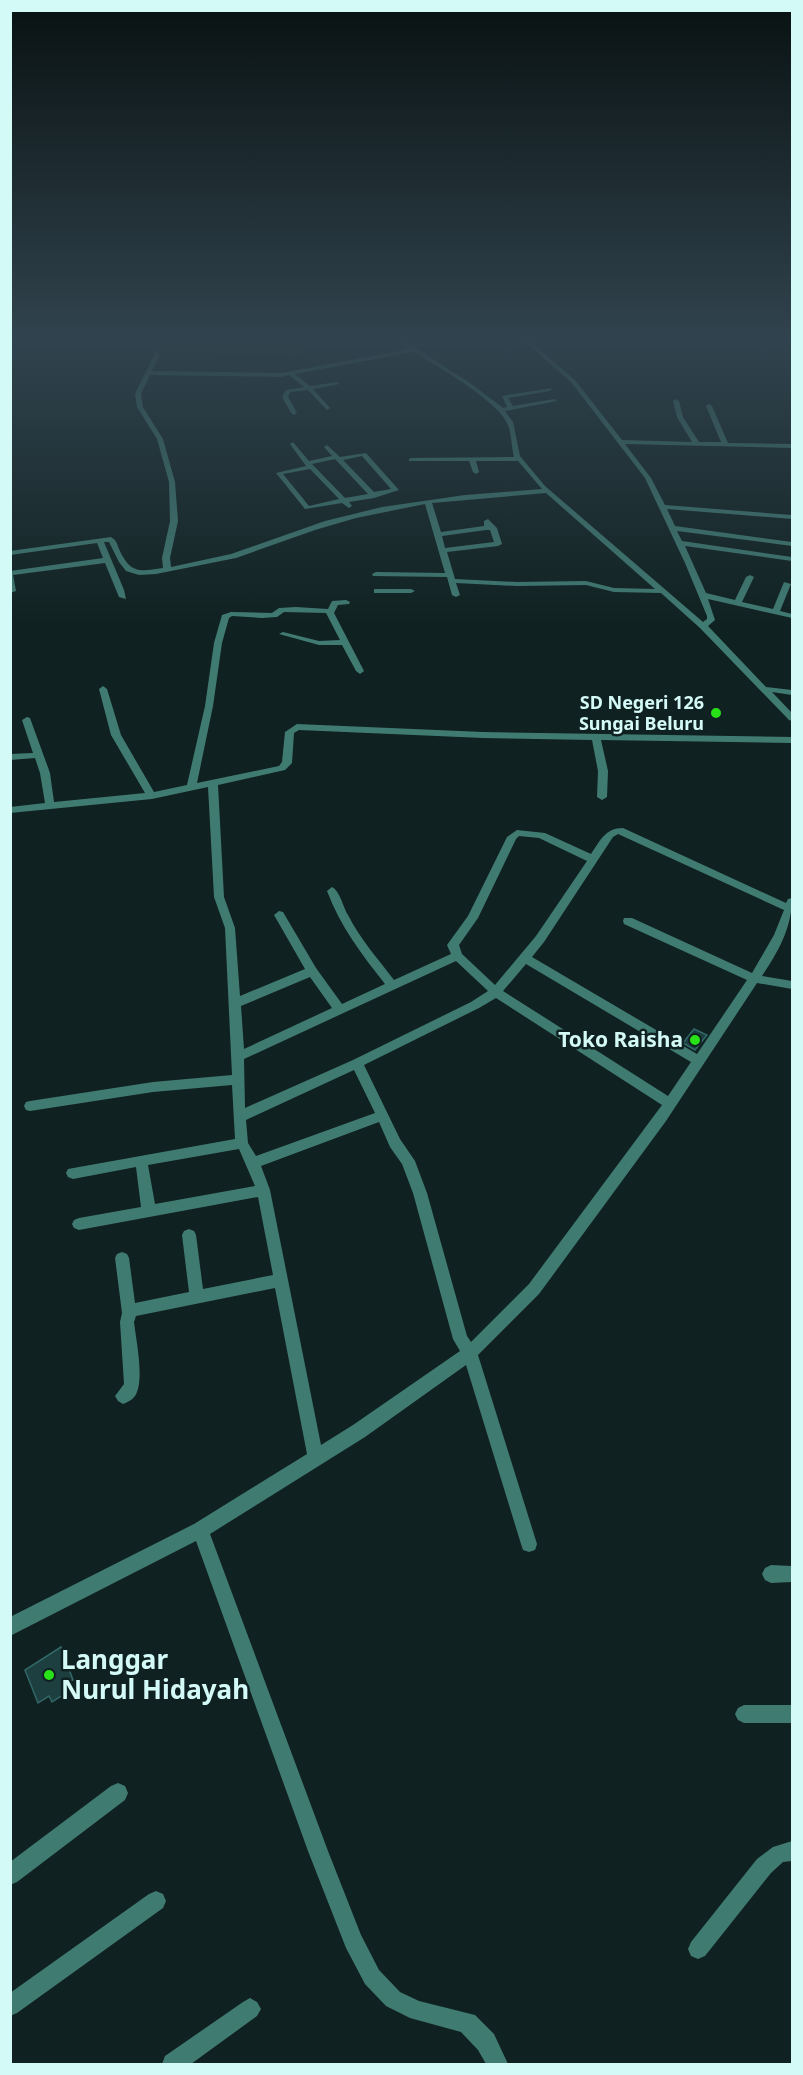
<svg xmlns="http://www.w3.org/2000/svg" width="803" height="2075" font-family="'Noto Sans',sans-serif">
<style>
.green{fill:#182a13}
.building{fill:#1e3f40;stroke:#326869;stroke-width:1.5}
.lines{fill:none;stroke-linecap:round;stroke-linejoin:round}
.minor{fill:#407b72;fill-rule:evenodd}
.poi-dot{fill:#28e218;stroke:#102121;stroke-width:2}
.labels{text-anchor:middle;stroke-width:5;stroke-linejoin:round;paint-order:stroke}
.far-poi-label{font-size:18px;font-weight:bold;fill:#d4faf8;stroke:#102121;text-anchor:end}
.poi-label{font-size:21px;font-weight:bold;fill:#d4faf8;stroke:#102121;text-anchor:end}
.near-poi-label{font-size:26px;font-weight:bold;fill:#d4faf8;stroke:#102121;text-anchor:start}
</style>
<rect width="100%" height="100%" fill="#102121"/>
<!-- green -->
<path class="green" d="M 162,336 L 310,336 L 301,354 L 161,353 Z"/>
<!-- building -->
<path class="building" d="M 694,1029 L 707,1035 L 695,1050 L 683,1043 Z
M 61,1647 L 73,1680 L 63,1686 L 66,1693 L 52,1702 L 49,1696 L 38,1703 L 25,1670 Z"/>
<g class="lines">
<!-- minor -->
<path class="minor" d="M 390,336 L 397,336 L 473,385 L 503,408 L 507,407 L 502,396 L 552,388 L 550,391 L 508,398 L 513,406 L 554,399 L 557,401 L 505,411 L 513,422 L 520,456 L 545,486 L 703,622 L 707,619 L 707,616 L 685,563 L 645,478 L 571,382 L 518,336 L 524,336 L 575,380 L 622,440 L 692,442 L 677,417 L 673,401 L 676,399 L 679,401 L 683,417 L 699,442 L 721,442 L 706,406 L 709,404 L 712,406 L 728,443 L 792,444 L 792,448 L 625,444 L 651,478 L 665,505 L 792,515 L 792,519 L 667,509 L 675,526 L 792,542 L 792,546 L 677,531 L 682,541 L 792,557 L 792,561 L 685,546 L 706,593 L 735,600 L 746,577 L 750,575 L 754,577 L 742,602 L 773,609 L 784,582 L 791,584 L 780,611 L 792,614 L 792,618 L 708,599 L 715,620 L 708,626 L 766,687 L 792,690 L 792,695 L 772,692 L 792,713 L 792,721 L 789,720 L 700,628 L 661,593 L 614,592 L 586,585 L 517,586 L 456,583 L 460,595 L 456,597 L 452,595 L 447,577 L 373,576 L 372,574 L 376,572 L 445,573 L 425,504 L 356,518 L 315,530 L 236,558 L 156,574 L 139,575 L 126,571 L 119,562 L 109,542 L 104,542 L 124,590 L 126,599 L 119,597 L 105,563 L 13,575 L 16,591 L 10,593 L 10,571 L 103,558 L 97,543 L 10,555 L 10,551 L 111,537 C 116,540 117,543 119,549 C 130,573 138,572 163,568 L 162,558 L 170,521 L 169,482 L 157,439 L 137,407 L 135,394 L 154,355 L 154,351 L 158,351 L 160,355 L 152,371 L 281,373 L 410,349 ZM 413,352 C 435,364 494,399 506,421 C 512,431 511,446 514,457 L 411,458 L 409,459 L 409,461 L 469,461 L 473,472 L 476,474 L 479,472 L 476,461 L 518,461 L 542,489 L 465,495 L 382,507 L 325,521 L 231,554 L 171,567 L 170,558 L 178,521 L 175,482 L 163,439 L 143,407 L 141,394 L 150,375 L 281,377 L 289,375 L 304,387 L 286,390 L 282,397 L 291,413 L 294,415 L 297,413 L 288,397 L 290,392 L 308,390 L 327,410 L 330,408 L 313,389 L 340,384 L 337,382 L 310,386 L 295,374 ZM 546,493 L 655,589 L 614,588 L 586,581 L 517,582 L 455,579 L 447,552 L 498,546 L 502,544 L 497,528 L 488,519 L 484,521 L 484,526 L 441,532 L 432,503 ZM 486,530 L 490,530 L 494,542 L 445,548 L 442,536 Z
M 293,442 L 309,461 L 332,456 L 324,447 L 327,445 L 340,457 L 366,453 L 399,490 L 374,498 L 349,502 L 352,506 L 349,508 L 342,503 L 305,509 L 276,473 L 306,466 L 290,444 ZM 362,456 L 391,489 L 374,492 L 343,460 ZM 335,459 L 368,494 L 345,498 L 312,464 ZM 310,469 L 339,499 L 309,506 L 283,474 Z
M 374,589 L 411,589 L 415,591 L 411,593 L 374,593 Z
M 346,600 L 350,602 L 349,604 L 338,605 L 334,613 L 364,671 L 360,674 L 356,671 L 342,645 L 319,645 L 279,634 L 283,632 L 319,641 L 340,640 L 326,613 L 284,612 L 277,617 L 262,618 L 232,616 L 229,618 L 222,643 L 213,706 L 197,783 L 279,766 L 282,762 L 285,732 L 297,724 L 483,732 L 792,737 L 792,743 L 601,740 L 608,771 L 607,797 L 602,800 L 597,797 L 598,771 L 592,740 L 483,738 L 299,730 L 294,733 L 292,763 L 285,770 L 218,785 L 224,897 L 235,928 L 240,996 L 305,969 L 274,915 L 279,911 L 283,912 L 316,968 L 342,1004 L 385,984 C 362,955 340,926 327,891 L 332,887 C 340,891 343,907 348,915 C 360,939 378,959 394,980 L 451,954 L 447,945 L 468,916 L 507,837 L 517,830 L 545,833 L 591,854 C 600,841 605,828 623,828 L 786,903 L 788,899 L 792,898 C 792,928 778,952 762,976 L 792,981 L 792,989 L 757,983 L 666,1121 L 539,1294 L 478,1355 L 537,1544 L 535,1550 L 529,1552 L 523,1550 L 521,1544 L 466,1365 L 365,1437 L 210,1534 L 328,1851 L 361,1935 L 379,1970 L 400,1992 L 419,2001 L 475,2015 L 494,2034 L 508,2064 L 486,2064 L 478,2050 L 461,2032 L 410,2018 L 386,2006 L 365,1984 L 346,1948 L 308,1851 L 196,1541 L 10,1636 L 10,1617 L 194,1524 L 307,1454 L 275,1288 L 136,1316 L 134,1322 C 136,1340 145,1381 135,1396 C 132,1400 128,1402 123,1404 L 118,1401 L 115,1396 L 124,1384 L 120,1322 L 122,1313 L 115,1258 L 117,1254 L 122,1252 L 127,1254 L 129,1258 L 135,1303 L 189,1292 L 182,1235 L 184,1231 L 189,1229 L 194,1231 L 196,1235 L 203,1289 L 273,1275 L 258,1197 L 79,1230 L 74,1228 L 72,1224 L 74,1220 L 79,1218 L 141,1207 L 136,1167 L 73,1179 L 68,1177 L 66,1173 L 68,1169 L 235,1139 L 232,1085 L 153,1092 L 30,1111 L 26,1110 L 24,1106 L 26,1102 L 30,1101 L 153,1082 L 232,1075 L 225,928 L 214,897 L 208,787 L 152,799 L 10,813 L 10,807 L 45,803 L 40,773 L 35,758 L 10,760 L 10,754 L 33,753 L 22,720 L 27,717 L 30,718 L 50,773 L 54,802 L 145,793 L 111,735 L 99,689 L 103,686 L 107,689 L 121,735 L 154,792 L 187,785 L 205,706 L 214,643 L 222,615 L 231,612 L 272,613 L 279,608 L 296,607 L 328,609 L 332,601 ZM 618,834 L 784,910 L 774,935 L 752,973 L 632,918 L 624,918 L 623,921 L 624,924 L 747,980 L 697,1054 L 532,957 L 544,942 L 613,837 ZM 519,836 L 539,838 L 587,861 L 536,936 L 495,985 L 462,954 L 459,945 L 478,918 L 516,839 ZM 456,961 L 488,991 L 471,1002 L 353,1060 L 245,1108 L 244,1059 ZM 526,964 L 691,1062 L 668,1096 L 503,991 ZM 310,977 L 332,1008 L 244,1049 L 241,1006 ZM 496,998 L 662,1105 L 529,1284 L 471,1342 L 467,1336 L 427,1193 L 415,1161 L 400,1139 L 364,1065 L 479,1008 ZM 354,1070 L 375,1113 L 256,1156 L 248,1143 L 246,1120 ZM 379,1122 L 390,1147 L 402,1164 L 413,1193 L 453,1339 L 460,1351 L 353,1425 L 321,1445 L 270,1190 L 261,1166 ZM 239,1149 L 255,1186 L 155,1204 L 148,1165 Z
M 771,1565 L 792,1566 L 792,1582 L 771,1583 L 765,1580 L 762,1574 L 765,1568 Z
M 744,1705 L 792,1705 L 792,1723 L 744,1723 L 738,1720 L 735,1714 L 738,1708 Z
M 118,1783 L 125,1786 L 128,1793 L 125,1800 L 17,1882 L 10,1885 L 10,1862 L 111,1786 Z
M 792,1841 L 792,1861 L 783,1862 L 771,1873 L 705,1956 L 698,1959 L 691,1956 L 688,1949 L 691,1942 L 757,1859 L 773,1847 Z
M 156,1891 L 163,1894 L 166,1901 L 163,1908 L 17,2013 L 10,2016 L 10,1993 L 149,1894 Z
M 250,1998 L 257,2002 L 261,2009 L 257,2016 L 191,2064 L 162,2064 L 165,2056 L 243,2002 Z"/>
</g>
<!-- sky -->
<linearGradient id="sky" x2="0" y2="1"><stop stop-color="#091212"/><stop offset="0.54" stop-color="#31434e"/><stop offset="1" stop-color="#31434e" stop-opacity="0"/></linearGradient>
<rect width="803" height="627" fill="url(#sky)"/>
<!-- markers -->
<g class="poi-dot">
<circle cx="716" cy="713" r="6"/>
<circle cx="695" cy="1040" r="6"/>
<circle cx="49" cy="1675" r="6"/>
</g>
<g class="labels">
<!-- far-poi labels -->
<g class="far-poi-label">
<text x="704" y="709">SD Negeri 126<tspan x="704" dy="21">Sungai Beluru</tspan></text>
</g>
<!-- poi labels -->
<g class="poi-label">
<text x="683" y="1047">Toko Raisha</text>
</g>
<!-- near-poi labels -->
<g class="near-poi-label">
<text x="61" y="1669">Langgar<tspan x="61" dy="30">Nurul Hidayah</tspan></text>
</g>
</g>
<!-- border -->
<rect width="803" height="2075" fill="none" stroke="#d4faf8" stroke-width="24"/>
</svg>
